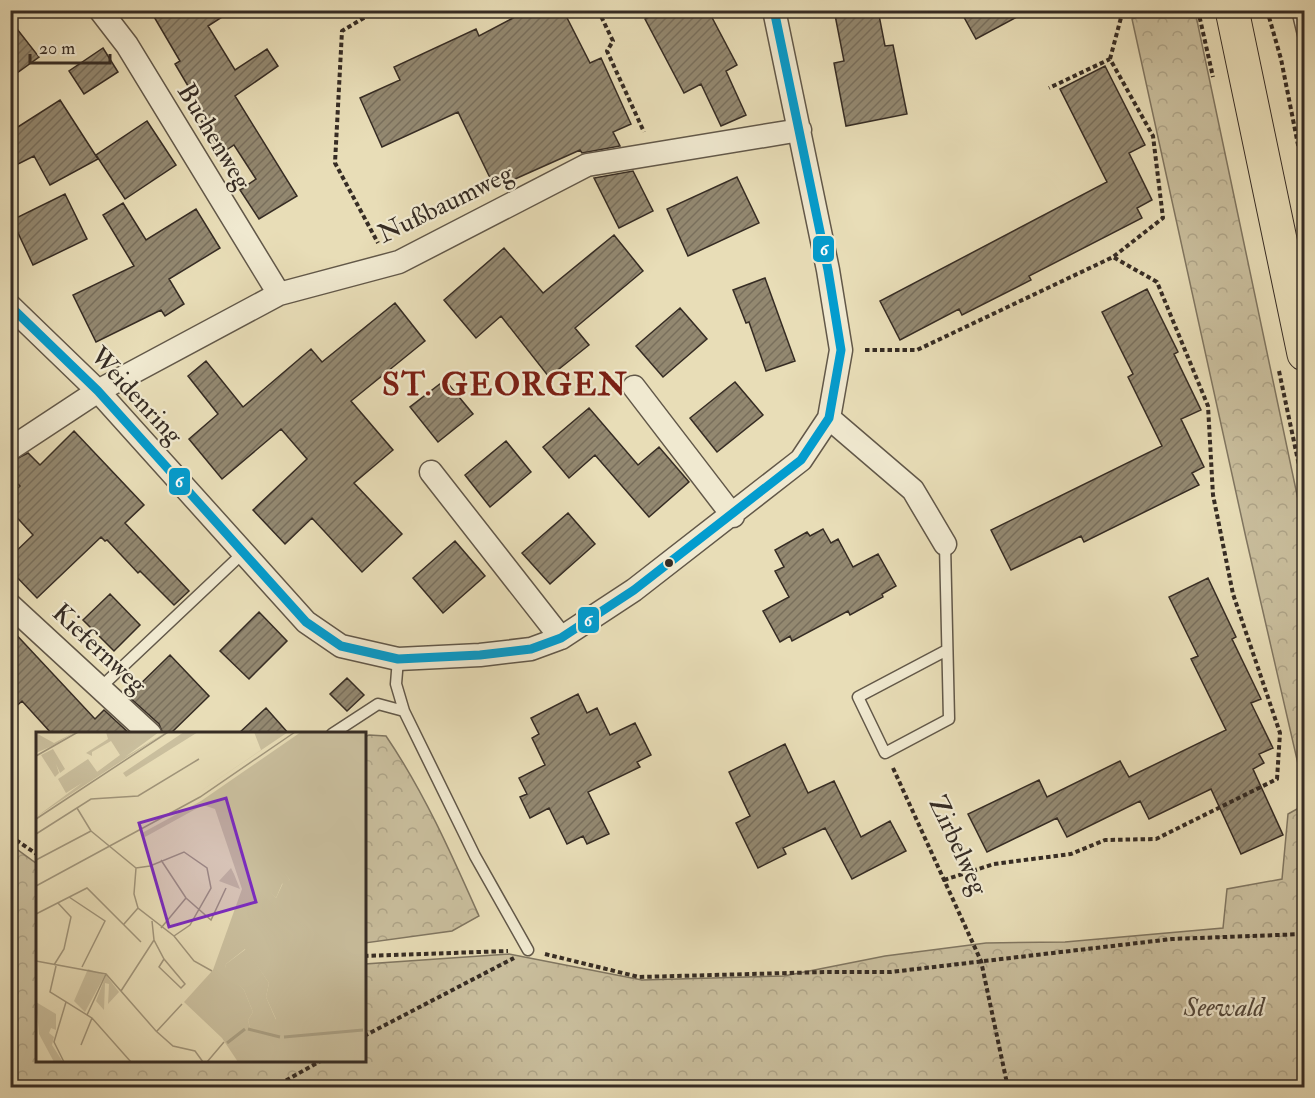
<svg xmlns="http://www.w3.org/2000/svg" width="1315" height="1098" font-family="'IM FELL Double Pica',serif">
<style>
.forest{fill:url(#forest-crowns);stroke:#807661;stroke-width:1.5}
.building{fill:url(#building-hatch);stroke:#362c24;stroke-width:1.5}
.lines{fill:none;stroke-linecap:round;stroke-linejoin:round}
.lane-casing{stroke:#625849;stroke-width:13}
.street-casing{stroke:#625849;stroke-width:25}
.primary-casing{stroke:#362c24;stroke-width:35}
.path{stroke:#362c24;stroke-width:4;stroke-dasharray:4.5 3;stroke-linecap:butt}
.lane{stroke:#f0e9d0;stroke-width:10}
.street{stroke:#f0e9d0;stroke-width:22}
.primary{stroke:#e8ddb7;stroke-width:33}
.bus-1-casing{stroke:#f0e9d0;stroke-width:14}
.bus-1{stroke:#039cce;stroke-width:9}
.bus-dot{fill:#362c24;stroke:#f0e9d0;stroke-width:2}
.labels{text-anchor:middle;stroke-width:4.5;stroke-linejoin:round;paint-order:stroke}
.street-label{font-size:26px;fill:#362c24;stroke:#f0e9d0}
.park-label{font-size:26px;font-style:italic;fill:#54493c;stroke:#f0e9d0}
.district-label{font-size:32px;font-weight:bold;letter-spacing:1.5px;fill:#7a1f14;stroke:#f0e9d0}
.inset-river{fill:none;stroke:#aba185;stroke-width:3}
.inset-road{fill:none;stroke:#a1967c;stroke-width:1.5}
.view{fill:#7b2cbf;fill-opacity:0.15;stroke:#7b2cbf;stroke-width:3}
.inset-edge{fill:none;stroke:#362c24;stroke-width:3}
.line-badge{stroke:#f0e9d0;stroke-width:2}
.badge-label{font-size:16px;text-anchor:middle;font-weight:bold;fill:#fff}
</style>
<defs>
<pattern id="forest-crowns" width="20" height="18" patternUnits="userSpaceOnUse" patternTransform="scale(1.5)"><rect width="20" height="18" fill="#cabf9e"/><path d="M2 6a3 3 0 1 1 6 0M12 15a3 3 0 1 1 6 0" fill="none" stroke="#aea488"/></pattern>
<pattern id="building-hatch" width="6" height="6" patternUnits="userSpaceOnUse" patternTransform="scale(1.5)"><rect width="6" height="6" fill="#938870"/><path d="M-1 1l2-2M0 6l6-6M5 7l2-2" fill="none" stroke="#796f5c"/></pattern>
</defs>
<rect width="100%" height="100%" fill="#e8ddb7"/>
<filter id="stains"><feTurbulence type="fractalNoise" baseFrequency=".00333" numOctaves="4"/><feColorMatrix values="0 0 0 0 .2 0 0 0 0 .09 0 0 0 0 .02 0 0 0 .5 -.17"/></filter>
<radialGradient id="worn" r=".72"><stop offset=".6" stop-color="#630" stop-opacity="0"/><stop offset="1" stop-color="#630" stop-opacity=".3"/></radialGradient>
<!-- forest -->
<path class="forest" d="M 1153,11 L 1195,11 L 1304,528 L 1304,790 L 1246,538 L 1132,19 Z
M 369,735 L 386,736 C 424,792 451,853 479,916 L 452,931 L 365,943 L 364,737 Z
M 1304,805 L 1304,1087 L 11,1087 L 11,845 L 37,864 L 38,1060 L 364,1060 L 365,964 L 509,954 L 642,980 L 784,976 L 885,956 L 986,943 L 1065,942 L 1223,928 L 1227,889 L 1282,879 L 1288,814 Z"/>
<!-- building -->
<path class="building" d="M 150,10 L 233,10 L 208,26 L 235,70 L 267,49 L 278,66 L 235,96 L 297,196 L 259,219 L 240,190 L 256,179 L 234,145 L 219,155 L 199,123 L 207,118 L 175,64 L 180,61 Z
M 528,10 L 563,10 L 590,63 L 601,58 L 631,124 L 613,132 L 620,146 L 582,153 L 580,150 L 495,188 L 458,112 L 382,147 L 360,98 L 400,80 L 394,67 L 476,29 L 479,36 Z
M 661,10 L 708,10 L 737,65 L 726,71 L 746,115 L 721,126 L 701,84 L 684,93 L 645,19 Z
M 834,10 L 878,10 L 885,46 L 893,45 L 907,114 L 846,126 L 834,63 L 844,61 Z
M 960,10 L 1030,10 L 976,39 Z
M 10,20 L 39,57 L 10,78 Z
M 103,48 L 118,72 L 84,94 L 69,71 Z
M 1105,66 L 1145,145 L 1129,153 L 1152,200 L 1137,208 L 1142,218 L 1029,276 L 1031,280 L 962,315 L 959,309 L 900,340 L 880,301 L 1107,182 L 1060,89 Z
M 60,100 L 98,159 L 50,185 L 34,156 L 10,168 L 10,132 Z
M 147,121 L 176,165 L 125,199 L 96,155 Z
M 633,171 L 653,211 L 619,228 L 594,178 Z
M 737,177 L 759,223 L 688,256 L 667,209 Z
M 65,194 L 87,239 L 33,265 L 12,220 Z
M 123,203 L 146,240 L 196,209 L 220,248 L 169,279 L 184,304 L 165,316 L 161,310 L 96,342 L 73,295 L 134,266 L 103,215 Z
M 614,235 L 643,271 L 575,328 L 589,345 L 549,377 L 501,316 L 476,338 L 444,300 L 504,248 L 543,293 Z
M 765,278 L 795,361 L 766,371 L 749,322 L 746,323 L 733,290 Z
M 1147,289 L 1178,352 L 1174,354 L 1201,410 L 1181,419 L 1204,467 L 1192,473 L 1199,485 L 1084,542 L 1081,536 L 1011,570 L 991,530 L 1162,446 L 1128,377 L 1133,374 L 1102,312 Z
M 395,303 L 425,341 L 351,401 L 393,450 L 354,483 L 402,534 L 362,572 L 312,518 L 285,544 L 253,510 L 307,459 L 281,429 L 222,479 L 189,439 L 218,414 L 188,376 L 206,361 L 243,407 L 311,349 L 322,362 Z
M 680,308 L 707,339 L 663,377 L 636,346 Z
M 445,380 L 473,414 L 438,442 L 410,407 Z
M 735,382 L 763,415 L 717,452 L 690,418 Z
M 589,408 L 638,465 L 659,447 L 689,482 L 649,517 L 595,455 L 569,478 L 543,447 Z
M 74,431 L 144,505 L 125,523 L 189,591 L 174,605 L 140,571 L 138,573 L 107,540 L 105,541 L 101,537 L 37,598 L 10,570 L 10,557 L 33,535 L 10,510 L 10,495 L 20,486 L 10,477 L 10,462 L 28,453 L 40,465 Z
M 506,441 L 531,472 L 490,507 L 465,475 Z
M 568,513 L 595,544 L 550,584 L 522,553 Z
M 823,529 L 831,543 L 838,539 L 853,567 L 878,554 L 896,586 L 882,594 L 883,597 L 850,615 L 848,611 L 792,641 L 790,636 L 780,642 L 763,611 L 789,597 L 775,571 L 784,567 L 775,550 L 807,532 L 810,536 Z
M 455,541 L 485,576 L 443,613 L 413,578 Z
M 1208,578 L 1236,637 L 1232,639 L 1261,699 L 1251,703 L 1273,748 L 1259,754 L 1264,763 L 1253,769 L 1283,835 L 1241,854 L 1211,789 L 1149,819 L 1140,801 L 1067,837 L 1057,818 L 987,852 L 968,814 L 1039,780 L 1047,797 L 1120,761 L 1129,777 L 1226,730 L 1191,659 L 1198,656 L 1169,597 Z
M 110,594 L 140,625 L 114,651 L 83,620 Z
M 259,612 L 287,641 L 249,679 L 220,651 Z
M 10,628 L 95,719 L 104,710 L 130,734 L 52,734 L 22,701 L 10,712 Z
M 170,655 L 209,696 L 170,734 L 163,734 L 159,724 L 128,696 Z
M 347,678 L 364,695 L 347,711 L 330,694 Z
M 578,694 L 587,713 L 597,708 L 610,735 L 635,723 L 651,755 L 637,762 L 640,767 L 588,792 L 609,834 L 587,844 L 583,836 L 567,844 L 549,808 L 530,818 L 520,797 L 527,794 L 519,778 L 545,765 L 532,738 L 539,734 L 531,718 Z
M 266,708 L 289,734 L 238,734 Z
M 785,744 L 808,793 L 834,781 L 861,837 L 890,821 L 906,851 L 852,879 L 825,828 L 783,848 L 786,854 L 758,868 L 736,823 L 750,816 L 729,772 Z"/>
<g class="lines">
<!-- lane casing -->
<g class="lane-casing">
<path id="lane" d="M 1297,10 L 1304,39
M 945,544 L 949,719 L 885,753 L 858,697 L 947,650
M 398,659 L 396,684 L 404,711 L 475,856 L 528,950
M 101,687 L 243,553
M 332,734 L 378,704 L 404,711"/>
</g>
<!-- street casing -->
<g class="street-casing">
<path id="street" d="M 100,10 L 127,45 L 279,294
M 10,306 L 98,391 L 306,622 L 341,646 L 398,659 L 480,655 L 531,649 L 561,638 L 634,590 L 801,460 L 829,418 L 841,350 L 828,270 L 774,10
M 634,387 L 733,516
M 829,418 L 913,490 L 945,544
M 10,449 L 98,391 L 279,294 L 399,262 L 587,165 L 800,130
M 431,472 L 561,638
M 10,605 L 150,734"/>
</g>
<!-- primary casing -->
<g class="primary-casing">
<path id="primary" d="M 1232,10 L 1304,354"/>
</g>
<!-- path -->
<path class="path" d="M 377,10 L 342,31 L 335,163 L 378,243
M 598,10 L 613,41 L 607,51 L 644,132
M 1198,10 L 1213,77
M 1267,10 L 1281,59 L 1304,175
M 1110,59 L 1123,10
M 865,350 L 917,350 L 1113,257 L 1163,218 L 1153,136 L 1110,59 L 1049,88
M 1279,371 L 1304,489
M 893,768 L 981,961 L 1008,1088
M 10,836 L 38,855
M 944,880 L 994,864 L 1071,854 L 1105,840 L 1156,839 L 1277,779 L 1280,733 L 1233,594 L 1213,495 L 1208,406 L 1157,282 L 1113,257
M 545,954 L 639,977 L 826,972 L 891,972 L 1172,939 L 1304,934
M 364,956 L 508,951
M 364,1036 L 514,958
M 273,1088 L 322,1060"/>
<!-- lane -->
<use href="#lane" class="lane"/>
<!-- street -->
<use href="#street" class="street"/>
<!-- primary -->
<use href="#primary" class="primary"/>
<!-- bus-1 casing -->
<g class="bus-1-casing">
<path id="bus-1" d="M 10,306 L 98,391 L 306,622 L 341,646 L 398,659 L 480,655 L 531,649 L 561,638 L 634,590 L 801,460 L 829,418 L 841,350 L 828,270 L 774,10"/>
</g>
<!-- bus-1 -->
<use href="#bus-1" class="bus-1"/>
</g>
<!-- markers -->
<circle class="bus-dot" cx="669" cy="563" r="5"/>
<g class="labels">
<!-- street labels -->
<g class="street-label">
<text transform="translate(215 136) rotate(59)" y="9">Buchenweg</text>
<text transform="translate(445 203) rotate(-26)" y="9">Nußbaumweg</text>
<text transform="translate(137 395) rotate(47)" y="9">Weidenring</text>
<text transform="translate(100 648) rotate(43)" y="9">Kiefernweg</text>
<text transform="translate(959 845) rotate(65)" y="9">Zirbelweg</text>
</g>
<!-- park labels -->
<g class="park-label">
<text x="1224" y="1016">Seewald</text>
</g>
<!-- district labels -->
<g class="district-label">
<text x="505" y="395">ST. GEORGEN</text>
</g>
</g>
<!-- overview -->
<g transform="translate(36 732)">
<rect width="330" height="330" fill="#e8ddb7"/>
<path d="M 39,0 L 16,14 L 0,21 L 0,1 L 18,11 ZM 70,0 L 123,0 L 89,25 L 130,0 L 0,85 L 84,23 L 75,9 L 56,20 L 56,24 L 50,21 L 72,7 ZM 17,17 L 29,37 L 24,41 L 20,32 L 23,41 L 19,45 L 5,23 ZM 52,27 L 62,41 L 30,61 L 22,47 ZM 248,140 L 254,148 L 246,152 L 240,166 L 231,157 ZM 210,217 L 233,251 L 230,265 L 240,288 L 227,298 L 214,296 L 212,288 L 217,280 L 208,258 L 188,240 L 190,232 ZM 52,237 L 69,243 L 49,280 L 38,269 ZM 70,243 L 83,260 L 72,272 L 73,252 L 69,251 L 68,278 L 60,269 ZM 0,270 L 20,282 L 20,298 L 15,296 L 13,301 L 18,305 L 16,313 L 27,330 L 18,330 L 3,302 Z" fill="#cabf9e"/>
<path d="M 218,0 L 252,0 L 144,73 L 225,18 ZM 265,0 L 330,0 L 330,330 L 202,330 L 186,306 L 148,270 L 177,238 L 206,157 L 179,77 L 167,73 L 109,105 L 106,101 L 165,69 ZM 248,141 L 254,148 L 248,149 L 240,166 L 232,157 ZM 209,217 L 233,251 L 230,265 L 240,287 L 227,297 L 214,296 L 212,288 L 217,280 L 208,258 L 189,239 L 190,232 ZM 195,136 L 198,142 L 204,157 L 183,149 Z" fill="#cabf9e" fill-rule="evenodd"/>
<path d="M 148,0 L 162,0 L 90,45 L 87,41 Z" fill="#cabf9e"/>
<path class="inset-river" d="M 212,297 L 244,305M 248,305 L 327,298M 191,311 L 209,297"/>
<path class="inset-road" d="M 0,24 L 42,0M 41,76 L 55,99M 0,87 L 132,0M 55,99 L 100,136 L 114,134 L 148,120 L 171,136 L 175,156 L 154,193 L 138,204M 0,102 L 55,67 L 102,64 L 163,27M 0,128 L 55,99M 125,128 L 150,166 L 175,188 L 190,156M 100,136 L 98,162 L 102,176 L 138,204 L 158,229 L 176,239M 0,154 L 164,65 L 259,0M 33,165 L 69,189 L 46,235M 0,182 L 51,156 L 105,210M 116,189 L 118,208 L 128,227 L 149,252 L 145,256 L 123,235 L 128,227M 88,192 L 102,176M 125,196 L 150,166M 0,229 L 70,242 L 120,299 L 137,314 L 159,319 L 167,330M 18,233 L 28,217 L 35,185 L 22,171M 20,234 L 14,260 L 56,286 L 95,330M 85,259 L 118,208M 51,283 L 70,242M 121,299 L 146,272M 45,313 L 56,286M 28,330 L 18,310 L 30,270M 171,330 L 188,310"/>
<path class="view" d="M 190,66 L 220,170 L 133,195 L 103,91 Z"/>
<rect width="330" height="330" class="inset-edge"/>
</g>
<g class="line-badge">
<rect x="812" y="235" width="23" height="28" rx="6" fill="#039cce"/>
<rect x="168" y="467" width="23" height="29" rx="6" fill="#039cce"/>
<rect x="577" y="606" width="23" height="28" rx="6" fill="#039cce"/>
</g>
<g class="badge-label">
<text x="824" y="255">6</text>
<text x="179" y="487">6</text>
<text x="588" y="626">6</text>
</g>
<!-- margin -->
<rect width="1315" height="1098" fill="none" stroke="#e8ddb7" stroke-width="36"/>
<rect x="12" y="12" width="1291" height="1074" fill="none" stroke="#362c24" stroke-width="3"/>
<rect x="18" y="18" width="1279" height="1062" fill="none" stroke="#362c24" stroke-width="1.5"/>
<!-- scale -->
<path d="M30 54v9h80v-9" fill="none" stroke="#362c24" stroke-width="3"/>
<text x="39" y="54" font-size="18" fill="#362c24" stroke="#f0e9d0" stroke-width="4.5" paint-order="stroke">20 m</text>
<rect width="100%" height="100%" filter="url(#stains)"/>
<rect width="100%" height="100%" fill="url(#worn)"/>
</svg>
